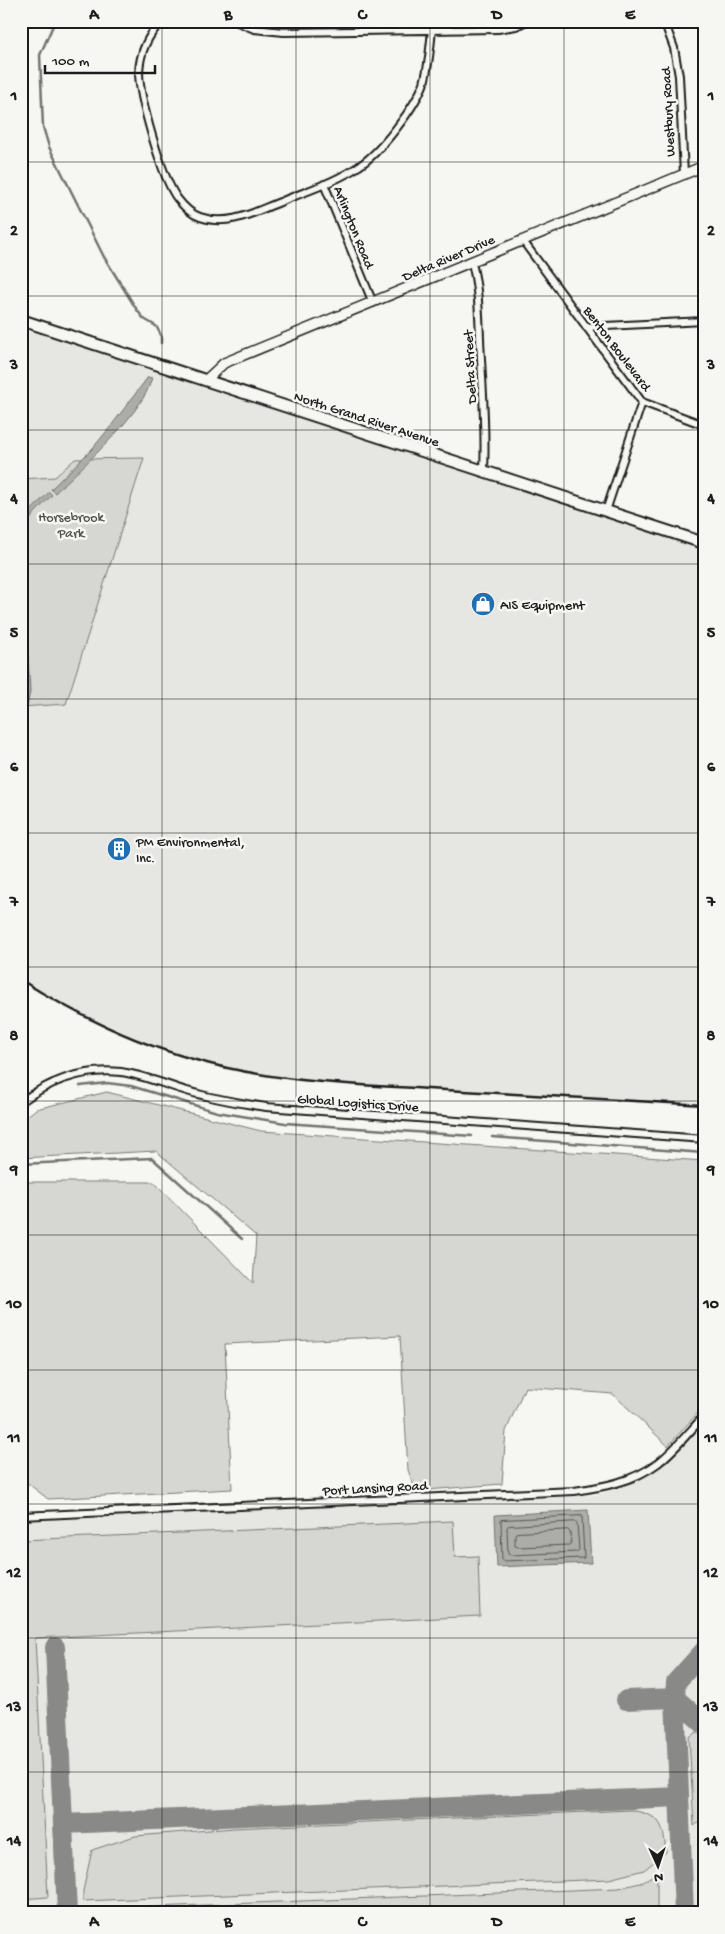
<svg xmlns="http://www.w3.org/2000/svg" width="725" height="1934" font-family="'Gochi Hand',sans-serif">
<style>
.built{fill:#e6e6e2}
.green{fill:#d6d6d2;stroke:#797977}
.water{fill:#acaca9;stroke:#727271}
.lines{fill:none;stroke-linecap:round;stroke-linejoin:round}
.shore{stroke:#565654;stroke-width:1}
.stream{stroke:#727271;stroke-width:2.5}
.taxiway{stroke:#898987;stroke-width:20}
.street-casing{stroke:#1c1c1c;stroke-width:10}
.secondary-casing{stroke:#1c1c1c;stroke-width:12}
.primary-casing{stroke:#1c1c1c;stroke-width:14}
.street{stroke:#f6f6f2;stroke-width:6}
.secondary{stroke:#f6f6f2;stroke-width:9}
.primary{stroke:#f6f6f2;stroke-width:10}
.rail{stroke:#1c1c1c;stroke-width:2.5}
.grid{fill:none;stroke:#1c1c1c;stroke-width:1;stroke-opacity:0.55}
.labels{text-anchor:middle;stroke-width:5;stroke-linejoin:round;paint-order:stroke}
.street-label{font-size:14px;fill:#1c1c1c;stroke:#f6f6f2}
.park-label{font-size:14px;fill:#545453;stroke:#f6f6f2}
.poi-label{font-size:14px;fill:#1c1c1c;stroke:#f6f6f2;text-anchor:start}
.neatline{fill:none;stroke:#1c1c1c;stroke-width:2}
.grid-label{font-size:16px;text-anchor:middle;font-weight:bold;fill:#1c1c1c}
</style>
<rect width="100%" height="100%" fill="#f6f6f2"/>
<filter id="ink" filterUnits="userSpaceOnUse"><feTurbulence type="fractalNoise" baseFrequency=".02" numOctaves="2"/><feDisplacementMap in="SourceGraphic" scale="10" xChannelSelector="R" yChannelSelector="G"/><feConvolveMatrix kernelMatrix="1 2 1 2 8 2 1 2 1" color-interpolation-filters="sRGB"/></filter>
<g filter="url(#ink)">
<!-- built -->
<path class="built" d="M 21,328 L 704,545 L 704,1102 L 679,1103 L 348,1084 L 257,1074 L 197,1061 L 154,1047 L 70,1008 L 21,979 Z
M 704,1423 L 704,1913 L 21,1913 L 21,1520 L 594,1495 L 619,1488 L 650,1474 L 671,1457 Z"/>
<!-- green -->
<path class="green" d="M 144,458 L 66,704 L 21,707 L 21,479 L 55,477 L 75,459 Z
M 107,1092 L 261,1131 L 704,1161 L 704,1406 L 668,1446 L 613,1394 L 525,1387 L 506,1431 L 502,1484 L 427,1490 L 414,1486 L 408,1470 L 400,1336 L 225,1344 L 232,1489 L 48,1499 L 21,1478 L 21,1182 L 154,1182 L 253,1283 L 256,1236 L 156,1151 L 21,1158 L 21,1121 L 36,1109 Z
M 453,1521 L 455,1557 L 478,1556 L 480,1616 L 35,1638 L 48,1897 L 21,1899 L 21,1540 Z
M 697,1732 L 704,1738 L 704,1818 L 694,1826 L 689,1737 Z
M 631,1810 C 661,1816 663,1822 666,1852 L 644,1870 L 609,1879 L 83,1901 L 83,1891 L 92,1850 L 135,1836 L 234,1828 Z
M 657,1873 L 657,1913 L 82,1913 L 82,1910 L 619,1888 L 640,1883 Z"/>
<!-- water -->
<path class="water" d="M 148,377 L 152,378 C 143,414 83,466 55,493 L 51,489 L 92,449 L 111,426 Z
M 49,492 L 52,495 L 33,515 L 21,534 L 22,520 Z
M 21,608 L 27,638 L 30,691 L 21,740 L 21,717 L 24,688 Z
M 588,1510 L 591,1563 L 497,1567 L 495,1515 Z"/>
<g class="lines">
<!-- shore -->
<path class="shore" d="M 582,1516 L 584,1558 L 502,1561 L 501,1520 Z
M 576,1522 L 577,1524 L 579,1550 L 577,1552 L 511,1555 L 508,1554 L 507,1528 L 508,1526 Z
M 568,1530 L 570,1532 L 571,1543 L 569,1545 L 518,1547 L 515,1546 L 515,1535 L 516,1533 Z"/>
<!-- stream -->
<path class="stream" d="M 55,21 L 40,55 L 43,127 L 49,147 L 104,257 L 137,310 L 144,319 L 156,326 L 161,335 L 161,343
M 80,1086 L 107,1083 L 131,1086 L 217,1112 L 285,1123 L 472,1136
M 492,1137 L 704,1153
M 21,1164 L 152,1158 L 242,1239"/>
<!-- taxiway -->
<path class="taxiway" d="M 55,1647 L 67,1913
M 704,1651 L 676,1682 L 675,1698 L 704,1724
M 626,1700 L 675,1698 L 684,1913
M 63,1824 L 679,1797"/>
<!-- street casing -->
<g class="street-casing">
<path id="street" d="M 162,21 C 148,35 140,52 139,72 C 139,97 162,178 177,198 C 183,206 191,214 200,217 C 229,227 254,212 280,202 C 306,191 336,182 359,166 C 381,152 415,107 424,83 C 429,66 430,48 432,30
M 235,21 L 254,29 L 284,32 L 498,29 L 516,26 L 527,21
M 664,21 L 674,48 L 679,76 L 684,174
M 324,184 L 373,303
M 523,241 L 642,402 L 704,425
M 472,263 C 480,294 479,327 481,359 C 483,396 486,433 484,470
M 586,327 L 704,321
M 606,511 L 642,402
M 21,1102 C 51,1080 83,1068 121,1072 C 143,1075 166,1085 187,1091 C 213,1099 240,1103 266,1107 L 704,1139
M 21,1516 L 574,1491 C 603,1487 633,1482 658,1463 C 675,1450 689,1432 704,1416"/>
</g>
<!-- secondary casing -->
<g class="secondary-casing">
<path id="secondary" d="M 207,379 L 224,363 L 704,166"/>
</g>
<!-- primary casing -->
<g class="primary-casing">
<path id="primary" d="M 21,320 L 704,543"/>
</g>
<!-- street -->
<use href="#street" class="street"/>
<!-- secondary -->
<use href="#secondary" class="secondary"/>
<!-- primary -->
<use href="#primary" class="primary"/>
<!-- rail -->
<path class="rail" d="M 21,980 C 75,1014 135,1043 196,1060 C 271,1082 351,1084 428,1089 C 520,1094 612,1099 704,1105"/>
</g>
</g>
<!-- grid -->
<path class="grid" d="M 162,21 L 162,1913M 296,21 L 296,1913M 430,21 L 430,1913M 564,21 L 564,1913M 21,162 L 704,162M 21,296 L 704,296M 21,430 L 704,430M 21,564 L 704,564M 21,699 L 704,699M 21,833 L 704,833M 21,967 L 704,967M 21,1101 L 704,1101M 21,1235 L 704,1235M 21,1370 L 704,1370M 21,1504 L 704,1504M 21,1638 L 704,1638M 21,1772 L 704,1772"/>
<!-- icons -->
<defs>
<g id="shop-disc" transform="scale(1.25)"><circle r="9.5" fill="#1f6fb2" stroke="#f6f6f2"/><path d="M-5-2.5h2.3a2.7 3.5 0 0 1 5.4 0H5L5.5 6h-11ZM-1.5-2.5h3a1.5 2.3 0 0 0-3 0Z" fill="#fff"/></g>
<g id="building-disc" transform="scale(1.25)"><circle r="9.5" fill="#1f6fb2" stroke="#f6f6f2"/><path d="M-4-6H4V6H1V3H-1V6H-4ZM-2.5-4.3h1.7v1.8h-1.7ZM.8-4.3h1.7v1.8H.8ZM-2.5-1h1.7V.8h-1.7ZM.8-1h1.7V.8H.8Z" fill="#fff"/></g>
</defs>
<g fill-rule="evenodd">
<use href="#shop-disc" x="483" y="604"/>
<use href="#building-disc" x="119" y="849"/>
</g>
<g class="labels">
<!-- street labels -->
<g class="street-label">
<text transform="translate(667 112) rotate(-93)" y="5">Westbury Road</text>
<text transform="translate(355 227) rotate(68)" y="5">Arlington Road</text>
<text transform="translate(448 257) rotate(-23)" y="5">Delta River Drive</text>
<text transform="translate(618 348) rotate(53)" y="5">Benton Boulevard</text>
<text transform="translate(469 367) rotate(-93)" y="5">Delta Street</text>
<text transform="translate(367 418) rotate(18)" y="5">North Grand River Avenue</text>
<text transform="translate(358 1102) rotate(4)" y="5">Global Logistics Drive</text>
<text transform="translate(375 1487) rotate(-3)" y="5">Port Lansing Road</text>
</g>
<!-- park labels -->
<g class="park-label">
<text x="71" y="521">Horsebrook<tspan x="71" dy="16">Park</tspan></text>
</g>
<!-- poi labels -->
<g class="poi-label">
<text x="500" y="609">AIS Equipment</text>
<text x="136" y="846">PM Environmental,<tspan x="136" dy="16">Inc.</tspan></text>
</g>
</g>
<!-- margin -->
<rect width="725" height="1934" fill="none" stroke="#f6f6f2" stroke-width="55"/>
<!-- north arrow -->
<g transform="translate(658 1866) rotate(177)" stroke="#f6f6f2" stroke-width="4" paint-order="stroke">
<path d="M0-4L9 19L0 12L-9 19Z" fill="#1c1c1c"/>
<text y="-8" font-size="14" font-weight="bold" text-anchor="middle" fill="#1c1c1c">N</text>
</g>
<!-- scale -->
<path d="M45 65v8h110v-8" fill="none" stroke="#1c1c1c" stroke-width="2.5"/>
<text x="52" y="65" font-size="15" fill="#1c1c1c" stroke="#f6f6f2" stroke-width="4" paint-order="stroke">100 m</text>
<rect x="28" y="28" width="670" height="1878" class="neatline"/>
<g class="grid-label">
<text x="94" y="19">A</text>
<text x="228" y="19">B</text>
<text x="362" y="19">C</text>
<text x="497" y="19">D</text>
<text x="630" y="19">E</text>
<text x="14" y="100">1</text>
<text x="711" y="100">1</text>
<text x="14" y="235">2</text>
<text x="711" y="235">2</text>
<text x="14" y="369">3</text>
<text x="711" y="369">3</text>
<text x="14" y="503">4</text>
<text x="711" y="503">4</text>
<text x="14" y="637">5</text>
<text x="711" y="637">5</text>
<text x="14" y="771">6</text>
<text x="711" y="771">6</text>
<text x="14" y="906">7</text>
<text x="711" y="906">7</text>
<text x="14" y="1040">8</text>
<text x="711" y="1040">8</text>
<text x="14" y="1174">9</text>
<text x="711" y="1174">9</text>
<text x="14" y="1308">10</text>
<text x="711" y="1308">10</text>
<text x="14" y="1442">11</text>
<text x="711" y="1442">11</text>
<text x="14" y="1577">12</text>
<text x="711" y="1577">12</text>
<text x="14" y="1711">13</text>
<text x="711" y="1711">13</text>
<text x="14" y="1845">14</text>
<text x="711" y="1845">14</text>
<text x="94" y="1926">A</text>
<text x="228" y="1926">B</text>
<text x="362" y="1926">C</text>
<text x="497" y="1926">D</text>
<text x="630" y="1926">E</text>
</g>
</svg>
